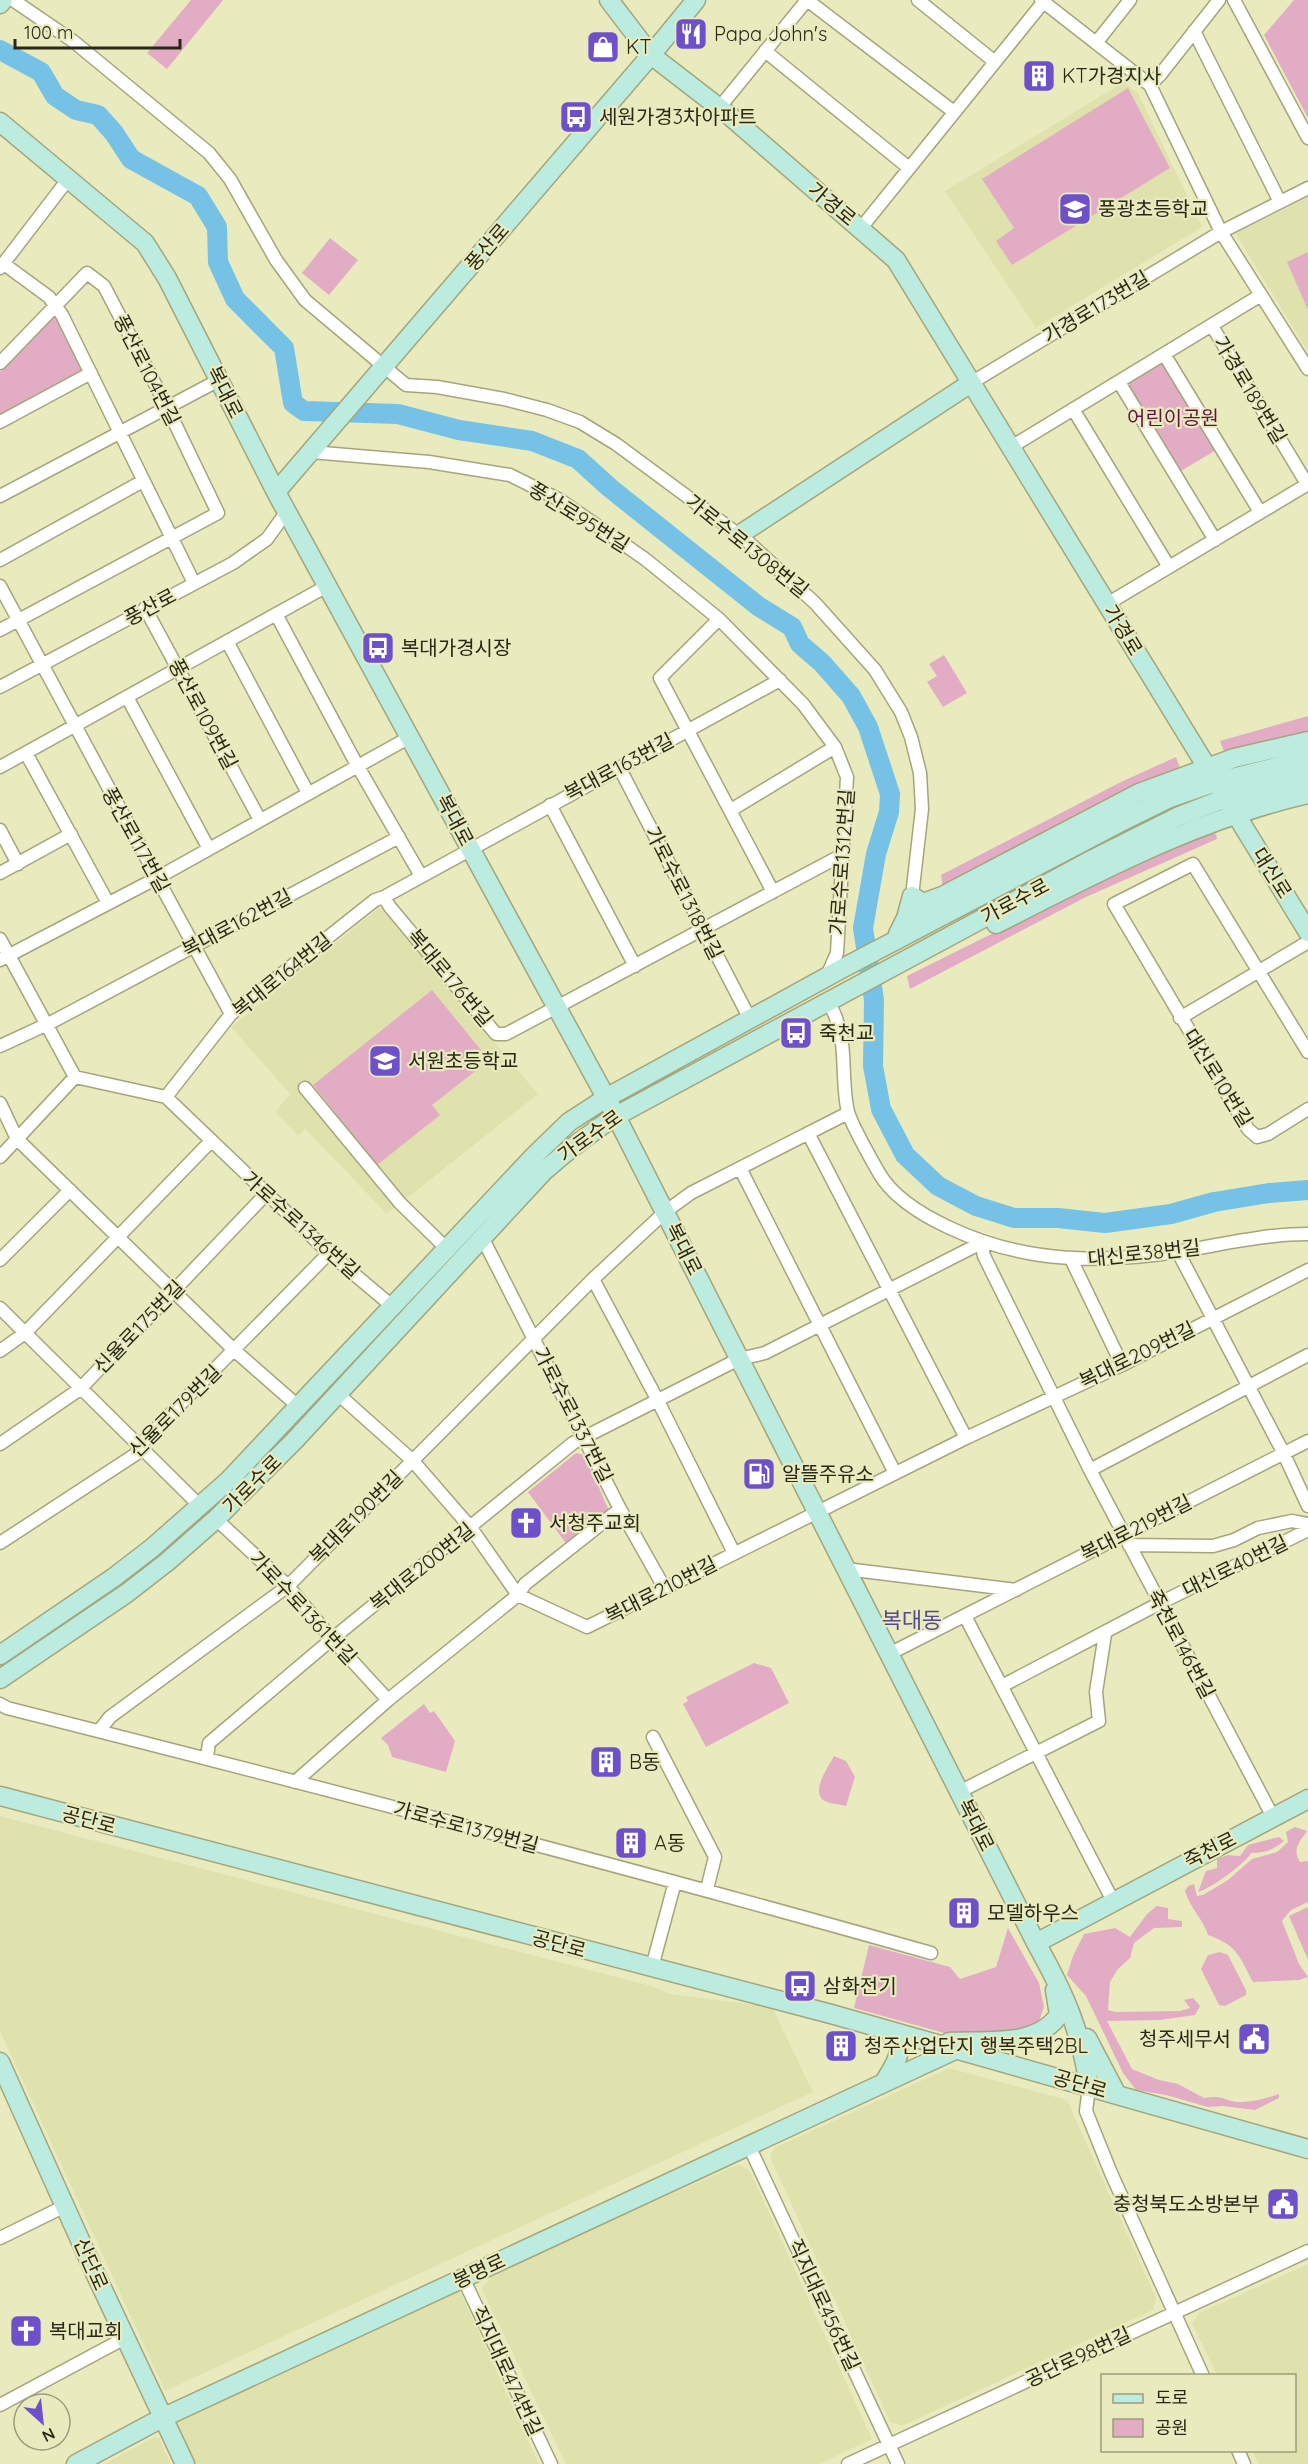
<svg xmlns="http://www.w3.org/2000/svg" width="1308" height="2464" font-family="Quicksand,'Noto Sans KR',sans-serif">
<style>
.built{fill:#e0e2ae}
.green{fill:#e2acc5}
.lines{fill:none;stroke-linecap:round;stroke-linejoin:round}
.river{stroke:#75c2e6;stroke-width:20}
.street-casing{stroke:#a4a57b;stroke-width:15}
.secondary-casing{stroke:#a4a57b;stroke-width:21}
.street{stroke:#fff;stroke-width:12}
.secondary{stroke:#bcebdf;stroke-width:18}
.labels{text-anchor:middle;stroke-width:4.5;stroke-linejoin:round;paint-order:stroke}
.poi-label{font-size:20px;fill:#282817;stroke:#e9ebbf;text-anchor:start}
.street-label{font-size:20px;fill:#282817;stroke:#e9ebbf}
.park-label{font-size:20px;fill:#631342;stroke:#e9ebbf}
.quarter-label{font-size:22px;fill:#554a88;stroke:#e9ebbf}
</style>
<rect width="100%" height="100%" fill="#e9ebbf"/>
<!-- built -->
<path class="built" d="M 1124,82 L 1138,93 L 1202,227 L 1036,328 L 945,191 Z
M 1308,197 L 1308,352 L 1235,233 Z
M 380,907 L 538,1094 L 387,1214 L 305,1129 L 298,1136 L 275,1112 L 290,1094 L 231,1027 Z
M 0,1816 L 651,1986 L 671,1994 L 772,2007 L 813,2092 L 165,2391 L 0,2031 Z
M 949,2068 L 1067,2100 L 1156,2298 L 1153,2310 L 902,2426 L 890,2422 L 770,2157 L 774,2148 Z
M 739,2164 L 750,2171 L 872,2439 L 819,2464 L 566,2464 L 482,2289 L 494,2273 Z
M 1308,2264 L 1308,2464 L 1259,2464 L 1252,2451 L 1294,2450 L 1294,2376 L 1217,2375 L 1192,2324 L 1199,2313 Z
M 460,2291 L 539,2464 L 195,2464 L 177,2424 L 180,2416 Z
M 154,2437 L 159,2438 L 171,2464 L 104,2464 Z"/>
<!-- green -->
<path class="green" d="M 191,0 L 223,0 L 167,69 L 147,53 Z
M 1294,0 L 1308,0 L 1308,118 L 1264,35 Z
M 1128,88 L 1170,168 L 1012,265 L 996,241 L 1014,228 L 982,179 Z
M 330,238 L 358,260 L 329,295 L 302,273 Z
M 1308,252 L 1308,310 L 1287,262 Z
M 56,312 L 84,371 L 0,416 L 0,372 Z
M 1160,362 L 1167,363 L 1218,449 L 1179,472 L 1128,388 L 1130,381 Z
M 944,655 L 967,693 L 943,707 L 927,682 L 937,676 L 929,664 Z
M 1308,716 L 1308,731 L 1225,754 L 1220,741 Z
M 1176,757 L 1180,768 L 1126,791 L 943,888 L 941,875 L 1121,782 Z
M 1209,833 L 1216,834 L 1217,839 L 1086,897 L 910,989 L 907,976 L 1072,894 Z
M 432,990 L 481,1050 L 478,1069 L 432,1105 L 440,1115 L 377,1165 L 313,1085 Z
M 576,1453 L 585,1455 L 610,1513 L 568,1546 L 528,1492 Z
M 754,1663 L 771,1668 L 789,1703 L 706,1747 L 683,1704 L 688,1701 L 686,1697 Z
M 424,1704 L 430,1713 L 434,1711 L 455,1741 L 446,1772 L 392,1757 L 388,1745 L 381,1738 Z
M 834,1756 L 846,1761 L 855,1777 L 846,1806 C 840,1804 828,1804 823,1800 C 811,1790 829,1766 834,1756 Z
M 1295,1827 L 1307,1831 C 1299,1843 1292,1849 1300,1862 L 1308,1861 L 1308,1902 L 1291,1910 L 1282,1921 L 1299,1964 L 1308,1977 L 1299,1980 L 1253,1982 C 1239,1956 1238,1946 1208,1935 C 1203,1919 1190,1908 1185,1891 L 1188,1886 L 1194,1884 L 1197,1896 L 1203,1895 L 1228,1880 L 1252,1859 L 1277,1852 L 1288,1842 L 1286,1832 Z
M 1279,1837 L 1284,1841 C 1273,1850 1266,1853 1251,1853 C 1247,1862 1209,1890 1198,1892 L 1206,1871 L 1217,1868 L 1217,1859 L 1228,1855 L 1240,1856 L 1248,1845 Z
M 1157,1906 L 1168,1908 L 1168,1919 L 1182,1921 L 1182,1927 L 1154,1928 L 1134,1943 L 1130,1958 L 1118,1969 L 1110,1982 L 1108,2010 L 1116,2012 L 1180,2011 L 1190,2008 L 1184,2000 L 1193,1998 L 1200,2006 L 1195,2015 L 1160,2020 L 1107,2021 L 1132,2069 L 1159,2080 L 1178,2084 L 1204,2098 C 1224,2094 1225,2102 1241,2102 C 1254,2102 1267,2098 1279,2094 L 1279,2098 L 1255,2110 L 1223,2106 L 1208,2107 L 1166,2095 L 1136,2090 L 1123,2073 L 1086,1996 L 1067,1975 L 1073,1956 L 1084,1934 L 1115,1928 L 1130,1937 L 1147,1914 Z
M 1308,1907 L 1308,1960 L 1289,1916 Z
M 1008,1928 L 1039,1983 L 1044,2007 L 1038,2024 L 1017,2031 L 955,2036 L 854,2008 L 869,1945 L 950,1967 L 960,1979 L 996,1967 Z
M 1220,1952 L 1228,1955 L 1246,1990 L 1246,1995 L 1225,2006 L 1219,2005 L 1201,1969 L 1208,1955 Z"/>
<g class="lines">
<!-- river -->
<path class="river" d="M 0,50 L 41,72 L 55,96 L 76,110 L 98,115 L 114,133 L 131,159 L 198,196 L 217,227 L 218,262 L 235,299 L 284,348 L 293,403 L 304,411 L 398,414 L 459,430 L 532,441 L 578,459 L 610,488 L 758,606 L 792,627 L 800,644 L 822,663 L 851,696 L 868,727 L 890,794 L 889,812 L 876,854 L 863,928 L 874,1000 L 873,1066 L 881,1109 L 905,1155 L 938,1186 L 976,1206 L 1014,1218 L 1058,1218 L 1105,1223 L 1171,1214 L 1214,1202 L 1269,1193 L 1308,1190"/>
<!-- street casing -->
<g class="street-casing">
<path id="street" d="M 13,0 L 73,41 L 209,153 L 230,179 L 276,260 L 305,300 L 406,385 L 437,387 L 504,399 L 547,410 L 580,422 L 616,444 L 746,540 L 815,603 L 875,670 L 901,712 L 911,737 L 920,773 L 922,809 L 912,896
M 807,0 L 954,112
M 918,0 L 995,62
M 1041,0 L 1150,85 L 1221,232 L 1308,369
M 1234,0 L 1308,138
M 1194,31 L 1280,202
M 1096,43 L 1130,0
M 765,51 L 909,168
M 1150,85 L 1160,75 L 1219,0
M 719,108 L 807,0
M 861,228 L 1045,0
M 4,264 L 49,297 L 62,315 L 194,583
M 0,268 L 69,178
M 1212,326 L 1307,484
M 1164,354 L 1260,512
M 0,363 L 87,273 L 104,286 L 167,407 L 218,513 L 0,630
M 1119,382 L 1215,540
M 971,383 L 1221,232 L 1308,188
M 1073,409 L 1169,567
M 0,422 L 91,373
M 1011,447 L 1261,295
M 311,452 L 429,462 L 510,475 L 560,500 L 645,559 L 719,619 L 803,704 L 835,747 L 847,777 L 837,953 L 826,978
M 0,496 L 219,380
M 0,560 L 143,481
M 0,586 C 78,729 153,872 231,1014
M 1107,604 L 1308,484
M 145,608 L 260,820
M 276,614 L 357,765 L 421,876
M 719,619 L 660,678 L 773,892
M 227,641 L 308,793
M 0,687 L 233,563 L 267,539 L 287,511
M 127,697 L 209,849
M 26,753 L 108,903
M 0,767 L 327,586
M 619,767 L 750,1019
M 550,805 L 635,966
M 731,810 L 835,747
M 0,830 L 18,864
M 0,873 L 71,834
M 384,897 L 390,907 L 496,1034 L 506,1034 L 842,855
M 0,939 L 75,1077
M 0,960 L 157,878 L 410,737
M 828,1001 C 831,1007 835,1014 837,1021 C 847,1049 841,1083 848,1112 C 853,1128 870,1157 879,1173 C 894,1199 924,1216 950,1228 C 1024,1263 1102,1264 1182,1251 C 1223,1244 1266,1234 1308,1234
M 1180,1018 L 1308,942
M 0,1046 L 50,1023 L 399,837
M 1308,1052 L 1193,864 L 1114,904 L 1248,1129 L 1257,1137 L 1268,1134 L 1308,1109
M 305,1088 L 400,1203 L 446,1248
M 166,1097 L 231,1014 L 375,900 L 384,897 L 780,680
M 166,1097 L 329,1253 L 392,1306
M 0,1103 L 17,1139 L 234,1350 L 299,1407
M 808,1133 L 966,1438
M 0,1157 L 75,1077 L 166,1097
M 740,1168 L 895,1473
M 483,1239 L 620,1509 L 665,1589
M 981,1243 L 984,1256 L 1090,1470 L 1273,1817
M 1178,1252 L 1283,1452 L 1308,1506
M 1071,1259 L 1122,1365
M 0,1260 L 70,1190
M 593,1279 L 657,1399 L 734,1553
M 0,1308 L 200,1506
M 0,1351 L 25,1333 L 211,1141
M 338,1394 L 412,1460 L 471,1528 L 518,1595 L 587,1627 L 966,1438 L 1122,1365 L 1308,1270
M 0,1444 L 80,1389 L 266,1194
M 1090,1470 L 1308,1355
M 216,1519 L 288,1586 L 332,1639 L 388,1700
M 0,1543 L 136,1454 L 140,1445 L 329,1253
M 1129,1545 L 1213,1546 L 1234,1540 L 1258,1528 L 1292,1521 L 1308,1524
M 846,1569 L 1016,1590
M 965,1616 L 1113,1901
M 889,1654 L 1308,1441
M 1002,1686 L 1160,1603 L 1308,1530
M 0,1704 L 7,1708 C 316,1786 624,1866 931,1953
M 99,1731 L 110,1717 L 288,1586 L 593,1279 L 665,1212 L 691,1193 L 848,1113
M 653,1737 L 715,1857 L 707,1889
M 207,1757 L 209,1743 L 332,1639 L 573,1443 L 739,1359 L 765,1353 L 981,1243
M 295,1782 L 388,1700 L 518,1595 L 525,1584 L 620,1509
M 959,1792 L 1099,1721 L 1096,1692 L 1105,1634
M 652,1967 L 675,1882
M 1089,2087 L 1086,2111 L 1111,2173 L 1203,2376
M 749,2146 L 898,2464
M 0,2238 L 65,2206
M 463,2278 L 551,2464
M 0,2405 L 125,2338
M 1238,2450 L 1244,2464
M 848,2464 L 1308,2251"/>
</g>
<!-- secondary casing -->
<g class="secondary-casing">
<path id="secondary" d="M 609,0 L 651,55 L 730,116 L 896,260 L 1308,932
M 0,4 L 3,0
M 0,122 L 145,243 L 167,278 L 276,492 L 616,1116 L 1036,1943 C 1064,1993 1081,2030 1089,2087
M 276,492 L 651,55 L 696,0
M 739,535 L 971,383
M 914,923 L 946,894 L 1139,793 L 1234,758 L 1308,741
M 996,924 C 1097,873 1197,819 1308,794
M 898,934 L 906,918 L 912,896 L 923,903 L 942,896
M 0,1655 L 113,1578 L 152,1548 L 229,1480 L 534,1156 L 569,1122 L 606,1098 L 843,968 L 1119,823 L 1170,798 L 1216,782 L 1308,759
M 0,1679 L 127,1593 L 167,1562 L 216,1519 L 295,1440 L 544,1171 C 567,1151 590,1133 616,1116 L 1093,859 L 1177,817 L 1226,798 L 1308,777
M 0,1796 L 831,2014 L 1308,2149
M 1036,1943 L 1308,1799
M 1087,2038 L 1117,2095
M 949,2042 C 985,2040 1036,2048 1059,2015 L 1055,1990
M 0,2062 L 94,2271 L 185,2464
M 884,2083 C 895,2062 908,2052 889,2031
M 76,2464 L 162,2418 L 957,2049"/>
</g>
<!-- street -->
<use href="#street" class="street"/>
<!-- secondary -->
<use href="#secondary" class="secondary"/>
</g>
<!-- icons -->
<defs>
<g id="restaurant-square" transform="scale(1.725)"><rect x="-9" y="-9" width="18" height="18" rx="4" fill="#6e51ca" stroke="#e9ebbf"/><path d="M-5-6h1v4h1v-4h1v4h1v-4h1v5L-1.5 .5V6h-2V.5L-5-1ZM5-6V6H3V1.5H1.5Q1.5-4 5-6Z" fill="#fff"/></g>
<g id="shop-square" transform="scale(1.725)"><rect x="-9" y="-9" width="18" height="18" rx="4" fill="#6e51ca" stroke="#e9ebbf"/><path d="M-5-2.5h2.3a2.7 3.5 0 0 1 5.4 0H5L5.5 6h-11ZM-1.5-2.5h3a1.5 2.3 0 0 0-3 0Z" fill="#fff"/></g>
<g id="building-square" transform="scale(1.725)"><rect x="-9" y="-9" width="18" height="18" rx="4" fill="#6e51ca" stroke="#e9ebbf"/><path d="M-4-6H4V6H1V3H-1V6H-4ZM-2.5-4.3h1.7v1.8h-1.7ZM.8-4.3h1.7v1.8H.8ZM-2.5-1h1.7V.8h-1.7ZM.8-1h1.7V.8H.8Z" fill="#fff"/></g>
<g id="bus-square" transform="scale(1.725)"><rect x="-9" y="-9" width="18" height="18" rx="4" fill="#6e51ca" stroke="#e9ebbf"/><path d="M-5-6H5V4H4V6H2V4H-2V6H-4V4H-5ZM-3.5-4V0h7V-4ZM-3.5 1.2v1.5H-2V1.2ZM2 1.2v1.5H3.5V1.2Z" fill="#fff"/></g>
<g id="school-square" transform="scale(1.725)"><rect x="-9" y="-9" width="18" height="18" rx="4" fill="#6e51ca" stroke="#e9ebbf"/><path d="M0-5L7-2L0 1L-7-2ZM-4 1L0 2.5L4 1V4Q0 6-4 4Z" fill="#fff"/></g>
<g id="fuel-square" transform="scale(1.725)"><rect x="-9" y="-9" width="18" height="18" rx="4" fill="#6e51ca" stroke="#e9ebbf"/><path d="M-5.5-6h7V0h2V4h1.3V-2.5L3-4.5l.8-.8L6-3V5H2.5V1h-1V6h-7ZM-4.2-4.7v3.2H.2V-4.7Z" fill="#fff"/></g>
<g id="church-square" transform="scale(1.725)"><rect x="-9" y="-9" width="18" height="18" rx="4" fill="#6e51ca" stroke="#e9ebbf"/><path d="M-1.2-6h2.4v3.5h3.3v2.4h-3.3V6h-2.4V-.1h-3.3v-2.4h3.3Z" fill="#fff"/></g>
<g id="civic-square" transform="scale(1.725)"><rect x="-9" y="-9" width="18" height="18" rx="4" fill="#6e51ca" stroke="#e9ebbf"/><path d="M-.6-6.5H3V-4.5H.6V-3L4-1V1h2V6H-6V1h2V-1L-.6-3ZM-1.2 2.5V6h2.4V2.5Z" fill="#fff"/></g>
</defs>
<g fill-rule="evenodd">
<use href="#restaurant-square" x="691" y="34"/>
<use href="#shop-square" x="603" y="47"/>
<use href="#building-square" x="1039" y="76"/>
<use href="#bus-square" x="576" y="117"/>
<use href="#school-square" x="1075" y="209"/>
<use href="#bus-square" x="378" y="648"/>
<use href="#bus-square" x="796" y="1033"/>
<use href="#school-square" x="385" y="1061"/>
<use href="#fuel-square" x="759" y="1474"/>
<use href="#church-square" x="526" y="1523"/>
<use href="#building-square" x="606" y="1762"/>
<use href="#building-square" x="631" y="1843"/>
<use href="#building-square" x="964" y="1913"/>
<use href="#bus-square" x="800" y="1986"/>
<use href="#civic-square" x="1254" y="2039"/>
<use href="#building-square" x="841" y="2046"/>
<use href="#civic-square" x="1283" y="2204"/>
<use href="#church-square" x="26" y="2331"/>
</g>
<g class="labels">
<!-- poi labels -->
<g class="poi-label">
<text x="714" y="41">Papa John's</text>
<text x="626" y="54">KT</text>
<text x="1062" y="83">KT가경지사</text>
<text x="599" y="124">세원가경3차아파트</text>
<text x="1098" y="216">풍광초등학교</text>
<text x="401" y="655">복대가경시장</text>
<text x="819" y="1040">죽천교</text>
<text x="408" y="1068">서원초등학교</text>
<text x="782" y="1481">알뜰주유소</text>
<text x="549" y="1530">서청주교회</text>
<text x="629" y="1769">B동</text>
<text x="654" y="1850">A동</text>
<text x="987" y="1920">모델하우스</text>
<text x="823" y="1993">삼화전기</text>
<text x="1231" y="2046" text-anchor="end">청주세무서</text>
<text x="864" y="2053">청주산업단지 행복주택2BL</text>
<text x="1260" y="2211" text-anchor="end">충청북도소방본부</text>
<text x="49" y="2338">복대교회</text>
</g>
<!-- street labels -->
<g class="street-label">
<text transform="translate(832 204) rotate(40)" y="7">가경로</text>
<text transform="translate(487 247) rotate(-49)" y="7">풍산로</text>
<text transform="translate(1096 307) rotate(-31)" y="7">가경로173번길</text>
<text transform="translate(147 370) rotate(63)" y="7">풍산로104번길</text>
<text transform="translate(1250 390) rotate(59)" y="7">가경로189번길</text>
<text transform="translate(225 392) rotate(63)" y="7">복대로</text>
<text transform="translate(579 517) rotate(32)" y="7">풍산로95번길</text>
<text transform="translate(747 546) rotate(39)" y="7">가로수로1308번길</text>
<text transform="translate(150 607) rotate(-28)" y="7">풍산로</text>
<text transform="translate(1123 630) rotate(59)" y="7">가경로</text>
<text transform="translate(203 714) rotate(62)" y="7">풍산로109번길</text>
<text transform="translate(619 767) rotate(-28)" y="7">복대로163번길</text>
<text transform="translate(455 820) rotate(62)" y="7">복대로</text>
<text transform="translate(136 840) rotate(61)" y="7">풍산로117번길</text>
<text transform="translate(842 862) rotate(-86)" y="7">가로수로1312번길</text>
<text transform="translate(1272 873) rotate(58)" y="7">대신로</text>
<text transform="translate(684 893) rotate(63)" y="7">가로수로1318번길</text>
<text transform="translate(1015 901) rotate(-28)" y="7">가로수로</text>
<text transform="translate(237 923) rotate(-28)" y="7">복대로162번길</text>
<text transform="translate(282 975) rotate(-39)" y="7">복대로164번길</text>
<text transform="translate(450 978) rotate(50)" y="7">복대로176번길</text>
<text transform="translate(1218 1078) rotate(58)" y="7">대신로10번길</text>
<text transform="translate(590 1136) rotate(-36)" y="7">가로수로</text>
<text transform="translate(301 1225) rotate(42)" y="7">가로수로1346번길</text>
<text transform="translate(684 1249) rotate(63)" y="7">복대로</text>
<text transform="translate(1144 1253) rotate(-6)" y="7">대신로38번길</text>
<text transform="translate(139 1327) rotate(-46)" y="7">신율로175번길</text>
<text transform="translate(1137 1355) rotate(-26)" y="7">복대로209번길</text>
<text transform="translate(175 1411) rotate(-45)" y="7">신율로179번길</text>
<text transform="translate(573 1415) rotate(63)" y="7">가로수로1337번길</text>
<text transform="translate(252 1484) rotate(-45)" y="7">가로수로</text>
<text transform="translate(356 1517) rotate(-45)" y="7">복대로190번길</text>
<text transform="translate(1136 1528) rotate(-27)" y="7">복대로219번길</text>
<text transform="translate(1235 1566) rotate(-26)" y="7">대신로40번길</text>
<text transform="translate(422 1567) rotate(-39)" y="7">복대로200번길</text>
<text transform="translate(661 1590) rotate(-27)" y="7">복대로210번길</text>
<text transform="translate(303 1608) rotate(47)" y="7">가로수로1361번길</text>
<text transform="translate(1181 1644) rotate(62)" y="7">죽천로146번길</text>
<text transform="translate(89 1820) rotate(15)" y="7">공단로</text>
<text transform="translate(976 1825) rotate(63)" y="7">복대로</text>
<text transform="translate(466 1827) rotate(15)" y="7">가로수로1379번길</text>
<text transform="translate(1210 1850) rotate(-27)" y="7">죽천로</text>
<text transform="translate(559 1944) rotate(15)" y="7">공단로</text>
<text transform="translate(1080 2084) rotate(16)" y="7">공단로</text>
<text transform="translate(91 2264) rotate(66)" y="7">산단로</text>
<text transform="translate(479 2271) rotate(-25)" y="7">봉명로</text>
<text transform="translate(824 2305) rotate(65)" y="7">직지대로456번길</text>
<text transform="translate(1078 2357) rotate(-25)" y="7">공단로98번길</text>
<text transform="translate(507 2371) rotate(65)" y="7">직지대로474번길</text>
</g>
<!-- park labels -->
<g class="park-label">
<text x="1173" y="425">어린이공원</text>
</g>
<!-- quarter labels -->
<g class="quarter-label">
<text x="912" y="1628">복대동</text>
</g>
</g>
<!-- legend -->
<rect x="1101" y="2374" width="195" height="78" fill="#e9ebbf" stroke="#9c9d7c" stroke-width="1.5"/>
<rect x="1113" y="2394" width="30" height="9" fill="#bcebdf" stroke="#9c9d7c" stroke-width="1.5"/>
<text x="1155" y="2404" font-size="18" fill="#282817">도로</text>
<rect x="1113" y="2419" width="30" height="18" fill="#e2acc5" stroke="#9c9d7c" stroke-width="1.5"/>
<text x="1155" y="2434" font-size="18" fill="#282817">공원</text>
<!-- north arrow -->
<g transform="translate(42 2422) rotate(153)"><circle r="28" fill="#e9ebbf" stroke="#9c9d7c" stroke-width="1.5"/>
<path d="M0-4.5L10 22L0 15L-10 22Z" fill="#6e51ca"/>
<text y="-9" font-size="16" font-weight="bold" text-anchor="middle" fill="#282817">N</text>
</g>
<!-- scale -->
<path d="M15 39v9h165v-9" fill="none" stroke="#282817" stroke-width="3"/>
<text x="24" y="39" font-size="18" fill="#282817" stroke="#e9ebbf" stroke-width="4.5" paint-order="stroke">100 m</text>
</svg>
